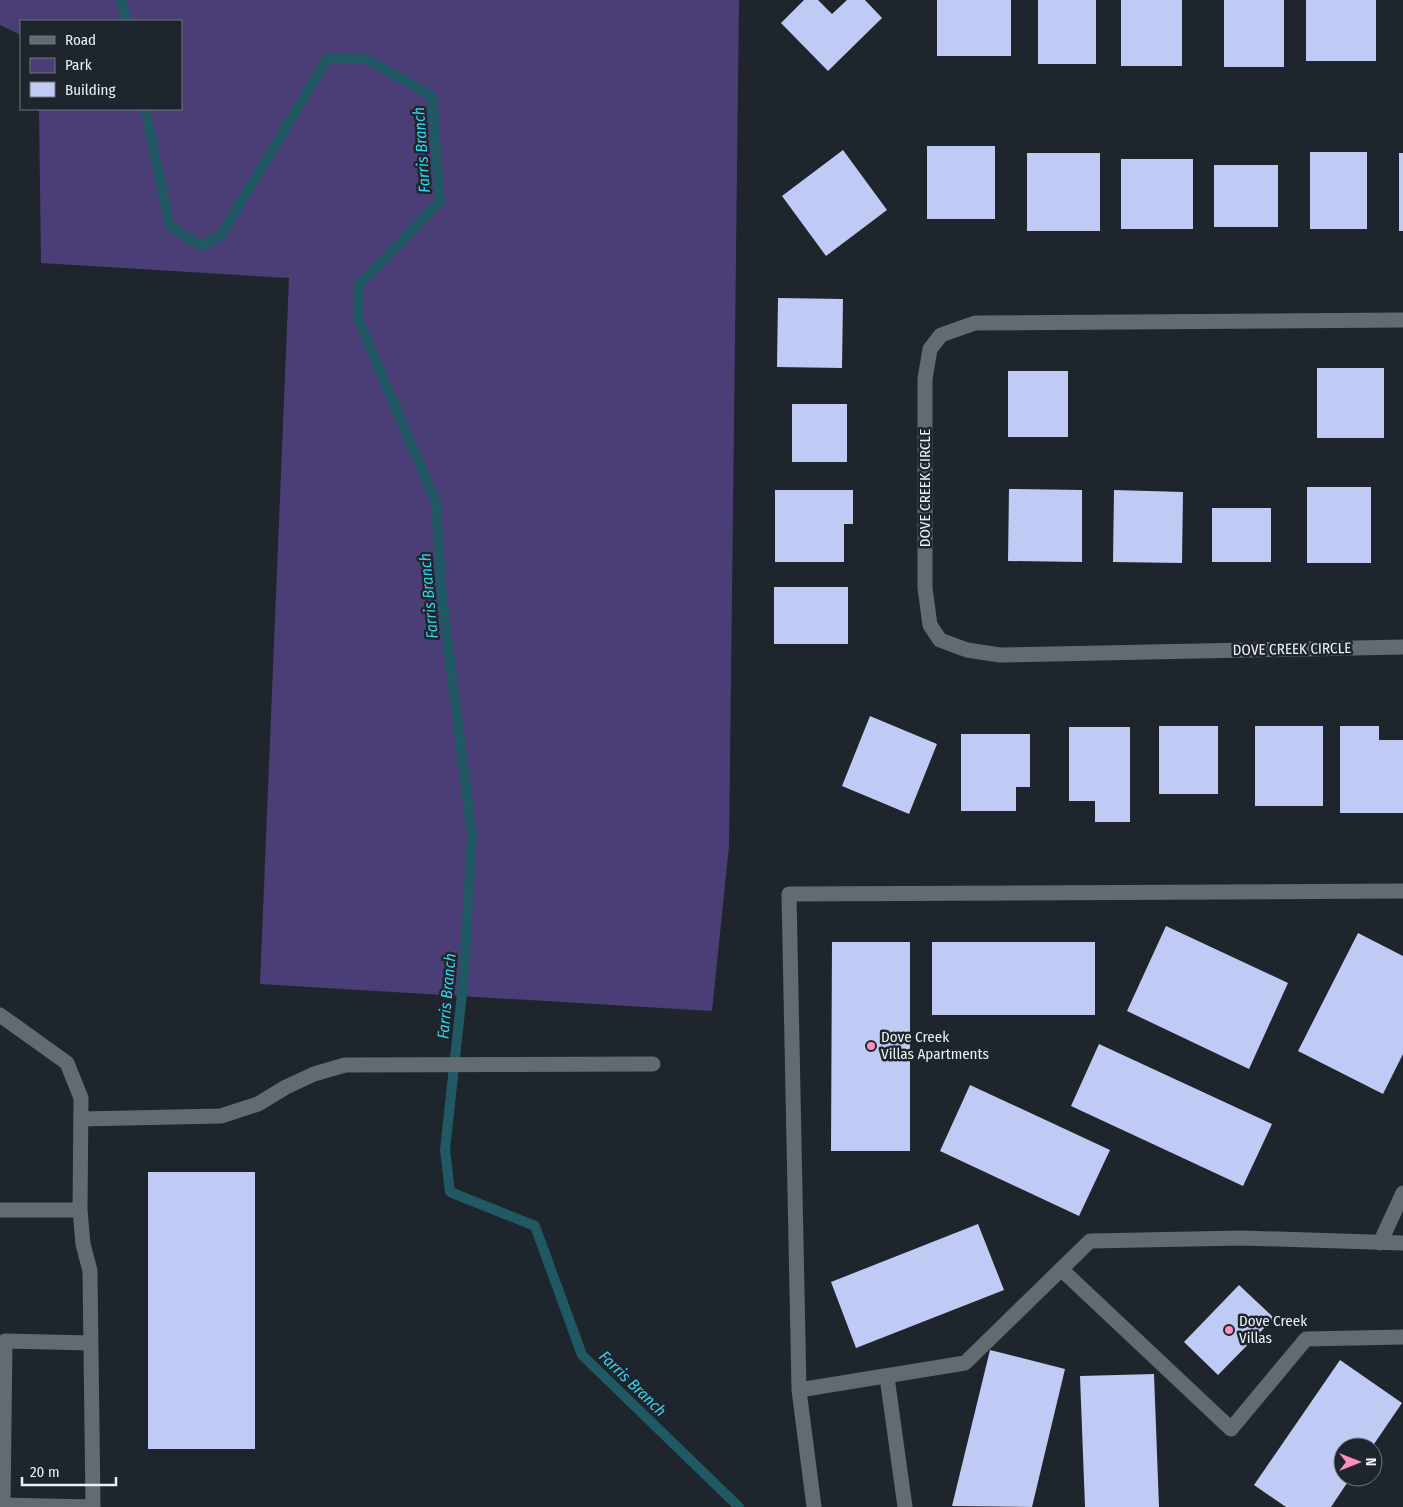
<svg xmlns="http://www.w3.org/2000/svg" width="1403" height="1507" font-family="'Fira Sans Condensed',sans-serif">
<style>
.green{fill:#4b3e76}
.lines{fill:none;stroke-linecap:round;stroke-linejoin:round}
.stream{stroke:#205963;stroke-width:10}
.building{fill:#bfcbf5}
.minor{stroke:#636a72;stroke-width:15}
.poi-dot{fill:#fe8ebe;stroke:#1f252c;stroke-width:2}
.labels{text-anchor:middle;stroke-width:5;stroke-linejoin:round;paint-order:stroke}
.street-label{font-size:15px;fill:#ecf1f5;stroke:#1f252c}
.poi-label{font-size:15px;fill:#ecf1f5;stroke:#1f252c;text-anchor:start}
.water-label{font-size:16px;font-style:italic;fill:#33d6ee;stroke:#1f252c}
</style>
<rect width="100%" height="100%" fill="#1f252c"/>
<!-- green -->
<path class="green" d="M 0,0 L 739,0 L 729,846 L 712,1011 L 260,984 L 289,278 L 41,263 L 39,109 L 181,109 L 181,21 L 21,21 L 21,35 L 0,25 Z"/>
<g class="lines">
<!-- stream -->
<path class="stream" d="M 121,0 L 126,21
M 145,109 L 170,226 L 201,246 L 221,235 L 327,59 L 366,59 L 432,96 L 440,201 L 358,286 L 359,321 L 436,503 L 442,598 L 472,835 L 464,975 L 445,1150 L 450,1192 L 535,1226 L 582,1355 L 739,1507"/>
</g>
<!-- building -->
<path class="building" d="M 804,0 L 818,0 L 832,14 L 847,0 L 865,0 L 882,18 L 828,71 L 781,23 Z
M 937,0 L 1011,0 L 1011,56 L 937,56 Z
M 1038,0 L 1096,0 L 1096,64 L 1038,64 Z
M 1121,0 L 1182,0 L 1182,66 L 1121,66 Z
M 1224,0 L 1284,0 L 1284,67 L 1224,67 Z
M 1306,0 L 1376,0 L 1376,61 L 1306,61 Z
M 927,146 L 995,146 L 995,219 L 927,219 Z
M 843,150 L 887,210 L 826,256 L 782,196 Z
M 1310,152 L 1367,152 L 1367,229 L 1310,229 Z
M 1027,153 L 1100,153 L 1100,231 L 1027,231 Z
M 1399,153 L 1403,153 L 1403,231 L 1399,231 Z
M 1121,159 L 1193,159 L 1193,229 L 1121,229 Z
M 1214,165 L 1278,165 L 1278,227 L 1214,227 Z
M 778,298 L 843,299 L 842,368 L 777,367 Z
M 1317,368 L 1384,368 L 1384,438 L 1317,438 Z
M 1008,371 L 1068,371 L 1068,437 L 1008,437 Z
M 792,404 L 847,404 L 847,462 L 792,462 Z
M 1307,487 L 1371,487 L 1371,563 L 1307,563 Z
M 1009,489 L 1082,490 L 1082,562 L 1008,561 Z
M 775,490 L 853,490 L 853,524 L 844,524 L 844,562 L 775,562 Z
M 1114,490 L 1183,492 L 1182,563 L 1113,562 Z
M 1212,508 L 1271,508 L 1271,562 L 1212,562 Z
M 774,587 L 848,587 L 848,644 L 774,644 Z
M 870,716 L 937,744 L 909,814 L 842,786 Z
M 1159,726 L 1218,726 L 1218,794 L 1159,794 Z
M 1255,726 L 1323,726 L 1323,806 L 1255,806 Z
M 1340,726 L 1379,726 L 1379,740 L 1403,740 L 1403,813 L 1340,813 Z
M 1069,727 L 1130,727 L 1130,822 L 1095,822 L 1095,801 L 1069,801 Z
M 961,734 L 1030,734 L 1030,787 L 1016,787 L 1016,811 L 961,811 Z
M 1166,926 L 1288,983 L 1249,1069 L 1127,1011 Z
M 1358,933 L 1403,956 L 1403,1054 L 1383,1094 L 1298,1051 Z
M 832,942 L 910,942 L 910,1151 L 831,1151 Z
M 932,942 L 1095,942 L 1095,1015 L 932,1015 Z
M 1099,1044 L 1272,1124 L 1243,1186 L 1071,1106 Z
M 970,1085 L 1110,1150 L 1079,1216 L 940,1151 Z
M 148,1172 L 255,1172 L 255,1449 L 148,1449 Z
M 978,1224 L 1004,1290 L 856,1348 L 831,1282 Z
M 1239,1285 L 1274,1318 L 1218,1375 L 1184,1342 Z
M 990,1350 L 1065,1369 L 1032,1507 L 952,1506 Z
M 1340,1360 L 1402,1403 L 1372,1447 L 1343,1447 L 1343,1477 L 1351,1477 L 1331,1507 L 1286,1507 L 1254,1485 Z
M 1154,1374 L 1159,1507 L 1085,1507 L 1080,1376 Z"/>
<g class="lines">
<!-- minor -->
<path class="minor" d="M 1403,320 L 975,323 L 941,335 L 930,349 L 925,379 L 925,588 L 930,625 L 940,640 L 967,650 L 1000,655 L 1403,647
M 1403,891 L 789,894 L 799,1390 L 965,1363 L 1090,1241 L 1242,1238 L 1403,1243
M 0,1015 L 67,1063 L 81,1098 L 80,1210
M 81,1119 L 221,1116 L 258,1104 L 286,1087 L 314,1074 L 345,1065 L 653,1064
M 0,1210 L 80,1210 L 83,1244 L 90,1271 L 93,1507
M 1380,1243 L 1403,1193
M 1061,1269 L 1231,1429 L 1306,1339 L 1403,1337
M 887,1377 L 905,1507
M 799,1390 L 814,1507
M 90,1507 L 3,1505 L 5,1341 L 91,1343"/>
</g>
<!-- markers -->
<g class="poi-dot">
<circle cx="871" cy="1046" r="5"/>
<circle cx="1229" cy="1330" r="5"/>
</g>
<g class="labels">
<!-- street labels -->
<g class="street-label">
<text transform="translate(925 488) rotate(-90)" y="5">DOVE CREEK CIRCLE</text>
<text transform="translate(1292 649) rotate(-1)" y="5">DOVE CREEK CIRCLE</text>
</g>
<!-- poi labels -->
<g class="poi-label">
<text x="881" y="1042">Dove Creek<tspan x="881" dy="17">Villas Apartments</tspan></text>
<text x="1239" y="1326">Dove Creek<tspan x="1239" dy="17">Villas</tspan></text>
</g>
<!-- water labels -->
<g class="water-label">
<text transform="translate(421 150) rotate(-94)" y="6">Farris Branch</text>
<text transform="translate(428 596) rotate(-95)" y="6">Farris Branch</text>
<text transform="translate(446 996) rotate(-85)" y="6">Farris Branch</text>
<text transform="translate(633 1383) rotate(44)" y="6">Farris Branch</text>
</g>
</g>
<!-- legend -->
<rect x="20" y="20" width="162" height="90" fill="#1f252c" stroke="#71777c"/>
<rect x="30" y="36" width="25" height="8" fill="#636a72" stroke="#71777c"/>
<text x="65" y="45" font-size="15" fill="#ecf1f5">Road</text>
<rect x="30" y="58" width="25" height="15" fill="#4b3e76" stroke="#71777c"/>
<text x="65" y="70" font-size="15" fill="#ecf1f5">Park</text>
<rect x="30" y="82" width="25" height="15" fill="#bfcbf5" stroke="#71777c"/>
<text x="65" y="95" font-size="15" fill="#ecf1f5">Building</text>
<!-- north arrow -->
<g transform="translate(1358 1462) rotate(90)"><circle r="24" fill="#1f252c" stroke="#71777c"/>
<path d="M0-4L9 19L0 12L-9 19Z" fill="#fe8ebe"/>
<text y="-8" font-size="14" font-weight="bold" text-anchor="middle" fill="#ecf1f5">N</text>
</g>
<!-- scale -->
<path d="M22 1477v8h94v-8" fill="none" stroke="#ecf1f5" stroke-width="2.5"/>
<text x="30" y="1477" font-size="15" fill="#ecf1f5" stroke="#1f252c" stroke-width="4" paint-order="stroke">20 m</text>
</svg>
